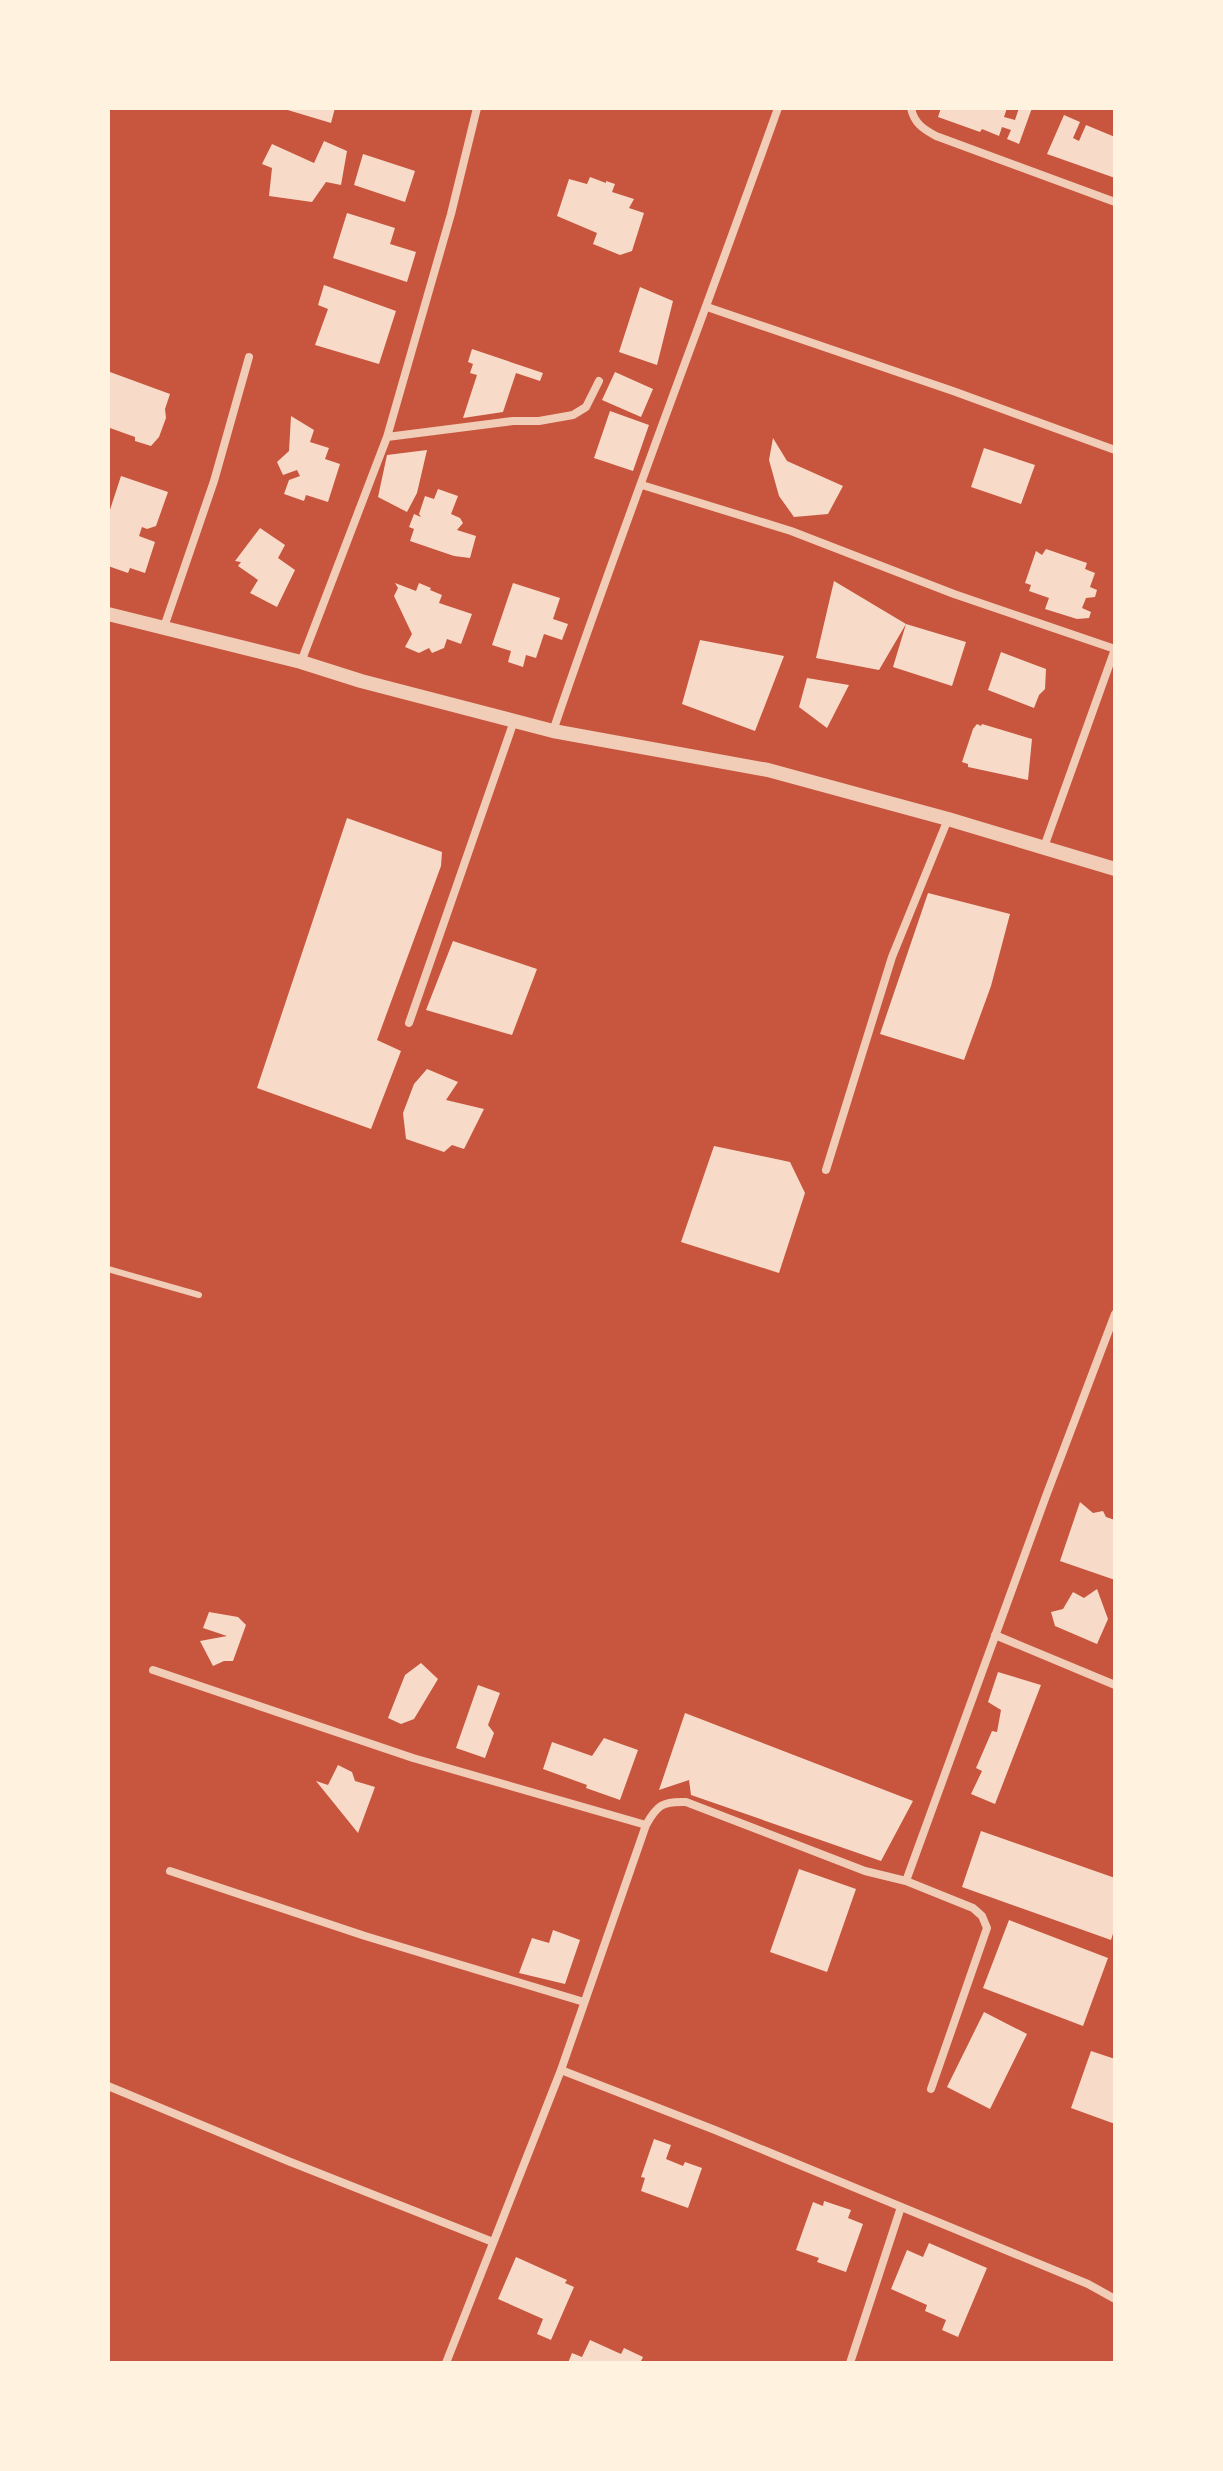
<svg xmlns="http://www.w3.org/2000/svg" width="1223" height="2471" font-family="'Nunito Sans',sans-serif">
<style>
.building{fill:#f7dbc8}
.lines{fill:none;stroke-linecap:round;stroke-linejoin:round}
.service{stroke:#f1ccb7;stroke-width:6}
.minor{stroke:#f1ccb7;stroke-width:8}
.tertiary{stroke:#f1ccb7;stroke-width:14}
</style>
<rect width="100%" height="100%" fill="#c8553d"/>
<!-- building -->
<path class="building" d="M 281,108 L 335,108 L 331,123 Z
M 941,108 L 1007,108 L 1004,117 L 1015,120 L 1019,108 L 1032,108 L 1019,144 L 1007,139 L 1011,130 L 1002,127 L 999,136 L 982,129 L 980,132 L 938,117 Z
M 1064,115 L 1080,122 L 1073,138 L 1079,141 L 1086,125 L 1115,137 L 1115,178 L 1047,154 Z
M 324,141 L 347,151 L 341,185 L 326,182 L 312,202 L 269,196 L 272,168 L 262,164 L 272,144 L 314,163 Z
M 363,154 L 415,171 L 405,202 L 354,185 Z
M 590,177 L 606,183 L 606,181 L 615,184 L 612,192 L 634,199 L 629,208 L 644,213 L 632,251 L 620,255 L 593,244 L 597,233 L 557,216 L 569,179 L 587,184 Z
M 347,213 L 395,228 L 390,244 L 416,252 L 407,282 L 333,258 Z
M 324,285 L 396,311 L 379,364 L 315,345 L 328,309 L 318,305 Z
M 640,287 L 673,301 L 657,365 L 619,352 Z
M 472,349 L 543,373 L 540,381 L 516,373 L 503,412 L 463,418 L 477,375 L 470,373 L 473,364 L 468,362 Z
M 110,372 L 170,394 L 165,409 L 166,418 L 159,437 L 151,446 L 135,441 L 135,437 L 110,428 L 108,433 Z
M 615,372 L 653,389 L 641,417 L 602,400 Z
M 610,411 L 649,425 L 633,471 L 594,458 Z
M 291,416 L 314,430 L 310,442 L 329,448 L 325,459 L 340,464 L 328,502 L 306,495 L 304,501 L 284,494 L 289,480 L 300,476 L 297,470 L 283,475 L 277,462 L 289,451 Z
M 773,438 L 787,461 L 843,486 L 828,514 L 794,517 L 779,496 L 769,460 Z
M 984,448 L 1035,465 L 1021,504 L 971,487 Z
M 427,450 L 417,493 L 407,512 L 378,497 L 387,455 Z
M 121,476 L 168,492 L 156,526 L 147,529 L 142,527 L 139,536 L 155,542 L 145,573 L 130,568 L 128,573 L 108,566 L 108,516 Z
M 438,489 L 458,496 L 451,514 L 460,518 L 463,523 L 457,530 L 476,536 L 470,558 L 454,556 L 410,541 L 414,529 L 409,527 L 414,514 L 421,517 L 419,514 L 425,496 L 434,499 Z
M 260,528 L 285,545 L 278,558 L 295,570 L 277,607 L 250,593 L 258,580 L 238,566 L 241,562 L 235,561 Z
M 1046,549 L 1087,563 L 1085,569 L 1095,573 L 1090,587 L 1097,590 L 1095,597 L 1086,598 L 1082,608 L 1091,612 L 1089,618 L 1077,619 L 1045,609 L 1049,598 L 1029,591 L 1031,585 L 1025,583 L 1036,551 L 1042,555 Z
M 834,581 L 906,624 L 879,670 L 816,658 Z
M 395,583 L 416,591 L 419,583 L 431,588 L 430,590 L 442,595 L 439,603 L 472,614 L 461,644 L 447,639 L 444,648 L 432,653 L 429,648 L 419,653 L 405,647 L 412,634 L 394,596 L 398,588 Z
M 513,583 L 560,598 L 553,619 L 568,624 L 562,640 L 544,634 L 536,658 L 526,655 L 523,667 L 508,662 L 511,651 L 492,645 Z
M 906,624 L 966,642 L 952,686 L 893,667 Z
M 700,640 L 784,656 L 755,731 L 682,704 Z
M 1001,652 L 1046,669 L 1045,689 L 1039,695 L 1034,708 L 988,690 Z
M 807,678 L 849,685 L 827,728 L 799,707 Z
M 977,724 L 981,726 L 982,724 L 1032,739 L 1028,780 L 968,767 L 968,764 L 962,762 L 973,729 Z
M 347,818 L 442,852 L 441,866 L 377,1040 L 401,1051 L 371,1129 L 257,1088 Z
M 928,893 L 1010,914 L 991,986 L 964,1060 L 880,1034 Z
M 453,941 L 537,969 L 512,1035 L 426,1010 Z
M 427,1069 L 458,1082 L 446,1100 L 484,1109 L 464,1149 L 452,1145 L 444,1152 L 406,1139 L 403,1113 L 414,1084 Z
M 714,1146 L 790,1162 L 805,1193 L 779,1273 L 681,1242 Z
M 1080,1502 L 1093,1513 L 1103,1511 L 1106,1517 L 1115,1520 L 1115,1580 L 1060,1561 Z
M 1097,1589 L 1108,1619 L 1097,1644 L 1055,1626 L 1051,1612 L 1063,1609 L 1073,1592 L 1084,1598 Z
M 209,1612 L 238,1617 L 246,1625 L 233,1661 L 224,1661 L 213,1666 L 200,1641 L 227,1636 L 203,1628 Z
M 421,1663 L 438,1679 L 414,1719 L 401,1724 L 388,1718 L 405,1675 Z
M 998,1672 L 1041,1685 L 995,1804 L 971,1794 L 982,1771 L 976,1768 L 992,1731 L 997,1732 L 1001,1710 L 988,1702 Z
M 478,1685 L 500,1693 L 488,1725 L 494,1733 L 485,1758 L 456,1748 Z
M 685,1713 L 913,1801 L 881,1861 L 691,1795 L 689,1780 L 659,1790 Z
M 604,1738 L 638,1750 L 620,1800 L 586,1788 L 587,1785 L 543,1769 L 552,1742 L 592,1756 Z
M 338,1765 L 352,1772 L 355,1781 L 375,1787 L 358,1833 L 316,1781 L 328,1785 Z
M 981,1831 L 1115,1878 L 1115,1927 L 1111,1940 L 962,1887 Z
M 799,1869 L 856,1889 L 827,1972 L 770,1952 Z
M 1009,1920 L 1108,1958 L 1083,2026 L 983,1988 Z
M 553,1930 L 580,1940 L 565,1984 L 519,1973 L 532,1938 L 549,1943 Z
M 984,2012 L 1027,2034 L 990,2109 L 947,2087 Z
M 1091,2051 L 1115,2059 L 1115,2124 L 1071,2108 Z
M 654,2139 L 671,2145 L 666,2159 L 683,2166 L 685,2162 L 702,2168 L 688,2208 L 641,2191 L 645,2178 L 641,2177 Z
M 824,2201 L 851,2210 L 848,2218 L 863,2224 L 846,2272 L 817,2262 L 819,2258 L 796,2250 L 813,2202 L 823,2206 Z
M 929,2243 L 987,2268 L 958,2337 L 942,2330 L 946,2320 L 925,2311 L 927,2305 L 891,2289 L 907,2250 L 923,2257 Z
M 516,2257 L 567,2280 L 565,2283 L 574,2287 L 551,2340 L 537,2334 L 543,2319 L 498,2299 Z
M 590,2340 L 621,2354 L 624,2348 L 643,2357 L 640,2363 L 568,2363 L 572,2353 L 582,2357 Z"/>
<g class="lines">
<!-- service -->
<path class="service" d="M 108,1269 L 199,1295"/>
<!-- minor -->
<path class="minor" d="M 911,108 C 914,123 923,129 936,136 L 1115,202
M 707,307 L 953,391 L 1115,450
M 387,437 L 451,214 L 477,108
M 642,485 L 791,531 L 954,594 L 1115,649 L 1044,847
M 164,627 L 214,481 L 249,357
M 301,662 L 387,437 L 513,421 L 539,421 L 573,415 L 586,407 L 599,381
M 553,731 C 624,522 704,316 778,108
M 409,1023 L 514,721
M 826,1170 L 892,957 L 948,819
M 995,1635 L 1115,1685
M 153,1670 L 413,1758 L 646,1825
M 170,1871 L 365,1936 L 584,2002
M 906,1881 L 973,1908 L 982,1916 L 987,1928 L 931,2089
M 561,2070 L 715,2130 L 1088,2284 L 1115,2299
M 108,2086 L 288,2161 L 493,2242
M 446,2363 L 561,2070 L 646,1825 C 657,1805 663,1801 686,1802 L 865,1871 L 906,1881 L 1046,1496 L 1115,1314
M 850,2363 L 901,2207"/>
<!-- tertiary -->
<path class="tertiary" d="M 108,614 L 301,662 L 361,681 L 553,731 L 768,770 L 948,819 L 1115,869"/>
</g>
<!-- border -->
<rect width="1223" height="2471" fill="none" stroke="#fff3e0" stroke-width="220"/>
</svg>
